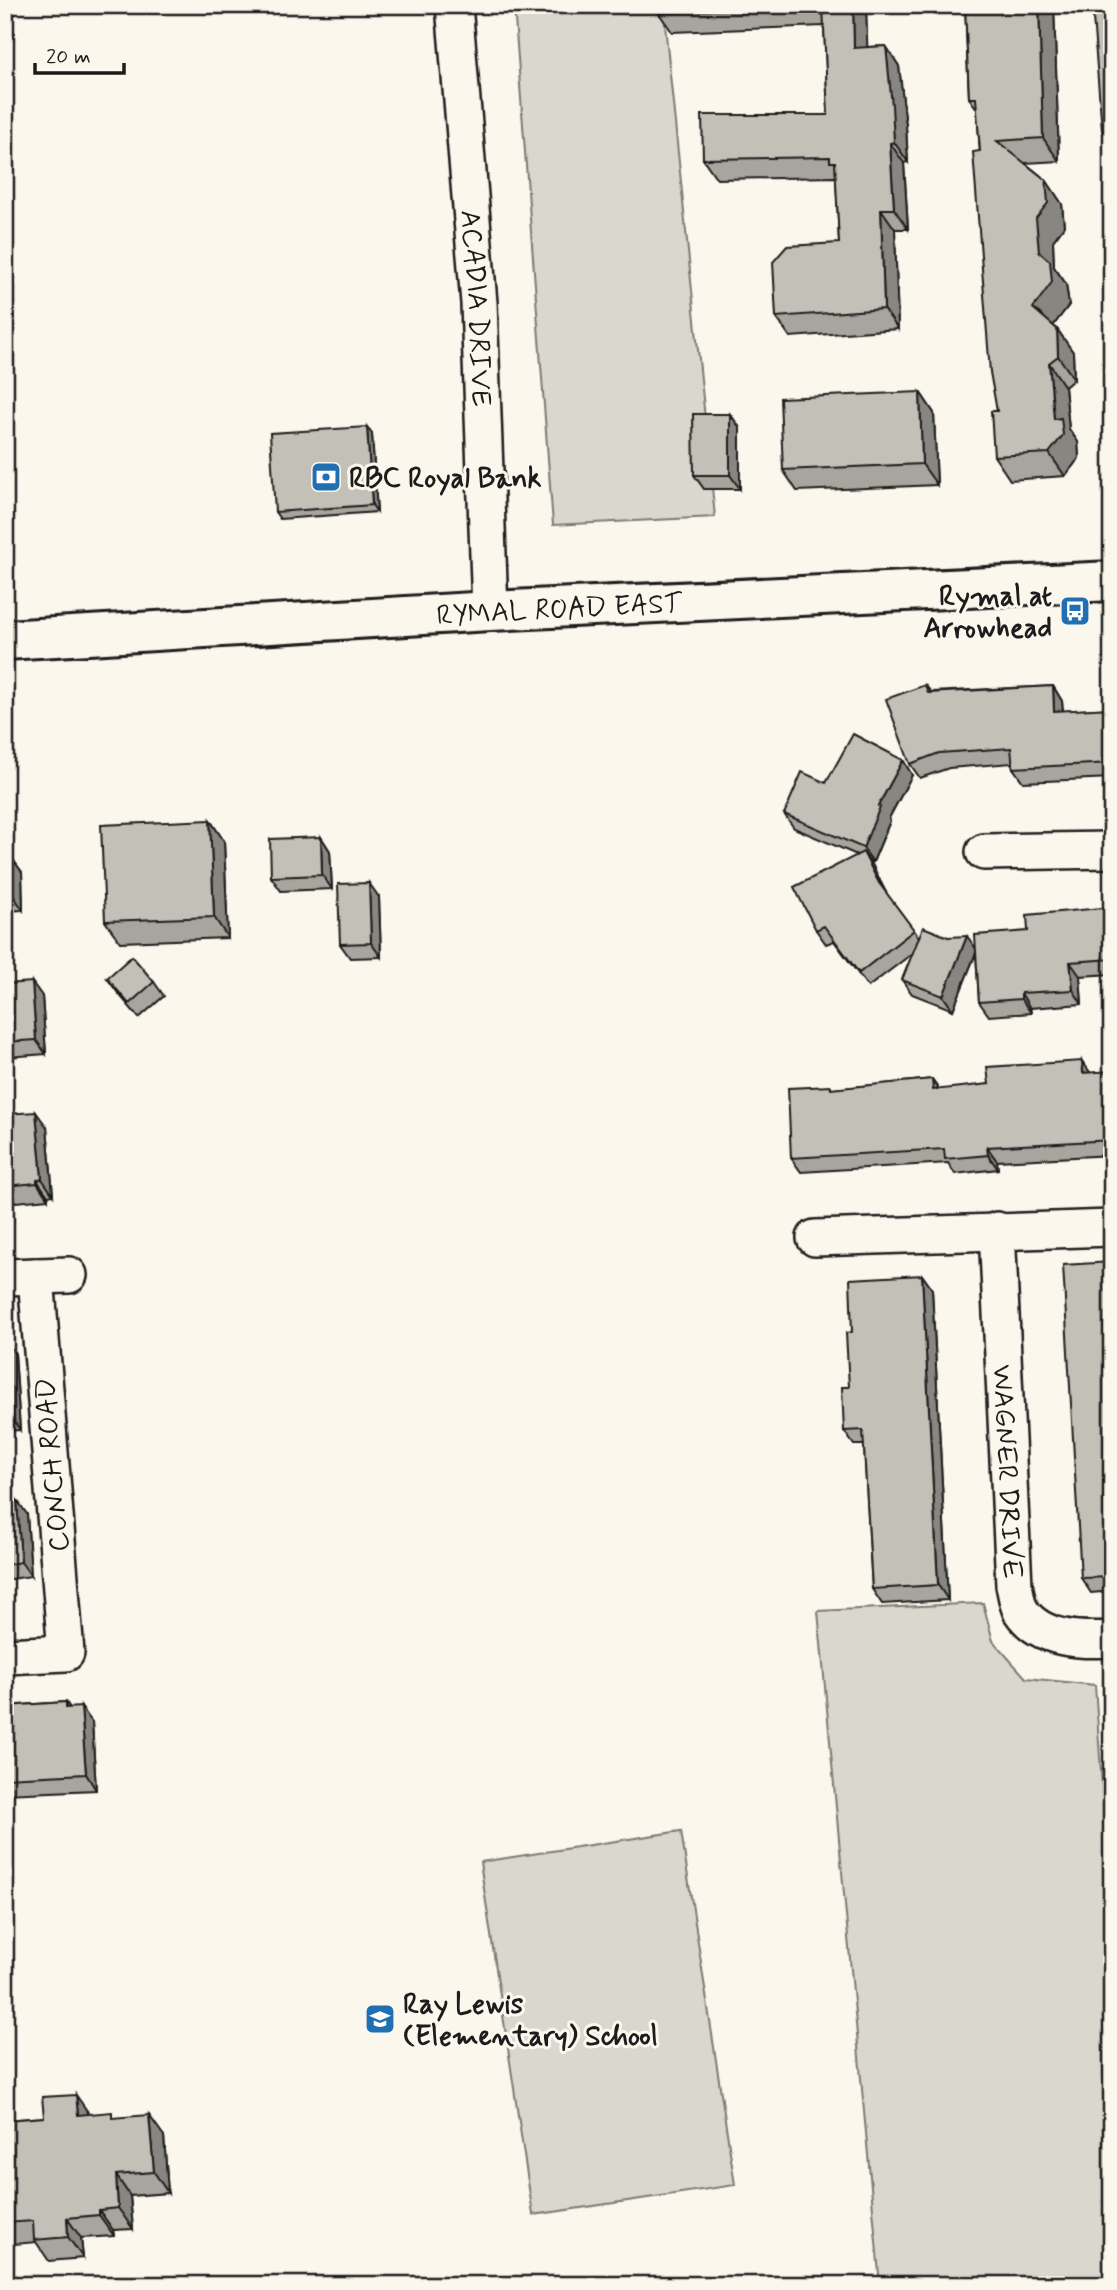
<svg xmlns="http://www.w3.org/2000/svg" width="1117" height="2290" font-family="Mynerve,sans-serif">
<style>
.green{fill:#dad7ce;stroke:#7b7a75;stroke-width:2}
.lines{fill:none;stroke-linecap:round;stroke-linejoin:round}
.street-casing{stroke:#1c1c1c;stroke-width:40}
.secondary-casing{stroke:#1c1c1c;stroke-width:44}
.street{stroke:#fbf7ec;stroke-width:35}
.secondary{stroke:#fbf7ec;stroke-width:38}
.wall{fill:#a8a59e;stroke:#1c1c1c;stroke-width:2}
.shaded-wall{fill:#888681;stroke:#1c1c1c;stroke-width:2}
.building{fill:#c3c0b8;stroke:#1c1c1c;stroke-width:2}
.labels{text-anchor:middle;stroke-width:6;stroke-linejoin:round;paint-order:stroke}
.street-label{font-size:28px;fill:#1c1c1c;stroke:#fbf7ec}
.poi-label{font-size:28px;font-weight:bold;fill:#1c1c1c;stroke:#fbf7ec;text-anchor:start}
</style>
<rect width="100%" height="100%" fill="#fbf7ec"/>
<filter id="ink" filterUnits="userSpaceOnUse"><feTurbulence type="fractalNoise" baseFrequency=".0143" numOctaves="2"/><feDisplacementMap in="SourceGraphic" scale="14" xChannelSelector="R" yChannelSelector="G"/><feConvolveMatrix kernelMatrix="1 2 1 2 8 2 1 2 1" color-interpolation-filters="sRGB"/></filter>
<g filter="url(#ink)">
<!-- green -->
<path class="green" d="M 514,5 L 663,5 L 715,517 L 553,525 Z
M 983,1603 L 993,1641 L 1026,1678 L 1095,1685 L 1112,1931 L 1112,2279 L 1011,2285 L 880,2285 L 818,1611 Z
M 681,1831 L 735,2185 L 533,2215 L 480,1862 Z"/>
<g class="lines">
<!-- street casing -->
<g class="street-casing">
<g id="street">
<path id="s1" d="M 454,5 L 479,303 L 490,611"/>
<path d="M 984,852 L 1112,850"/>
<path id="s2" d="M 997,1230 L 1014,1585 C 1016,1593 1017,1604 1021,1611 C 1040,1640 1081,1641 1112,1639"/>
<path d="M 815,1238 L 1112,1228"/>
<path d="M 5,1277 L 69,1275"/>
<path d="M 5,1656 L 66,1653 L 36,1276"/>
</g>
</g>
<!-- secondary casing -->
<g class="secondary-casing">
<g id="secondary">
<path id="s3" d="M 5,640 L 490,611 L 1112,581"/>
</g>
</g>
<!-- street -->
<use href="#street" class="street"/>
<!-- secondary -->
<use href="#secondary" class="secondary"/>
</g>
<!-- wall -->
<path class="wall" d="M 658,5 L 866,5 L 867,47 L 886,46 L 899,66 L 906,126 L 908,162 L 904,163 L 908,229 L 895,229 L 898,329 L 790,337 L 776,317 L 839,243 L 836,177 L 717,179 L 703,159 L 828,115 L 824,26 L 672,32 L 658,12 Z
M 965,5 L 1054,5 L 1059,161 L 1025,163 L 1046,180 L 1062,204 L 1064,226 L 1053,241 L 1054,267 L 1066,284 L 1069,305 L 1053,326 L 1057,329 L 1073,352 L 1074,379 L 1065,387 L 1069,429 L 1078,442 L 1079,458 L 1065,476 L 1010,480 L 994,456 L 997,411 L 977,109 L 969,98 Z
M 1112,5 L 1111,143 L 1102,130 Z
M 920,392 L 934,413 L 937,485 L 797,491 L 783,470 Z
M 730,414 L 740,428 L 740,489 L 704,489 L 694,475 Z
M 367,427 L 372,434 L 377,512 L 280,519 L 275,512 Z
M 925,685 L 931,692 L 1053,686 L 1062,701 L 1063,711 L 1112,708 L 1112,778 L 1023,782 L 1013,768 L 1012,763 L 949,768 L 920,778 L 910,764 Z
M 903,760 L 912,775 L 889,818 L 890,821 L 873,862 L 868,860 L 887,894 L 919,937 L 976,948 L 1112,907 L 1112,974 L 1080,976 L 1082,1004 L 1030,1008 L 1031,1013 L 989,1016 L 979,1002 L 976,953 L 953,1010 L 912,994 L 902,980 L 913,953 L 868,987 L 834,941 L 826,944 L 816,930 L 857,855 L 794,828 L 784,814 L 826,783 Z
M 210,820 L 224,841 L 228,938 L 120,942 L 105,921 Z
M 321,837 L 330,851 L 332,889 L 281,891 L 271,877 Z
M 5,853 L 8,853 L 22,872 L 23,910 L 5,911 Z
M 379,897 L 381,957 L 350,958 L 340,944 Z
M 107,978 L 154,982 L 164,996 L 139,1018 L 117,992 Z
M 5,984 L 42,996 L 46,1054 L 7,1057 L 5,1054 Z
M 1112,1071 L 1112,1155 L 997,1161 L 998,1169 L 955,1174 L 948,1163 L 801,1172 L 791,1158 L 833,1089 L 932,1079 L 940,1090 Z
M 5,1114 L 47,1127 L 53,1195 L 48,1196 L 48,1199 L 5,1203 Z
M 1112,1262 L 1112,1591 L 1091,1593 L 1081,1578 Z
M 922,1275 L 932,1289 L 948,1600 L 882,1604 L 872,1589 L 864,1445 L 854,1445 L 844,1431 L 849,1387 L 852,1332 Z
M 5,1339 L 15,1354 L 20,1430 L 5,1431 Z
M 5,1500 L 27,1514 L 31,1576 L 5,1580 Z
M 66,1702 L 70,1708 L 92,1722 L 96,1790 L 5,1794 L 5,1706 Z
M 90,2114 L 115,2118 L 164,2136 L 168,2193 L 130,2196 L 133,2229 L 113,2230 L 114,2236 L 81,2238 L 83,2258 L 49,2261 L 36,2242 L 5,2245 L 5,2120 Z"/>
<!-- shaded-wall -->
<path class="shaded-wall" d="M 853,5 L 866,5 L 868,68 L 854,48 Z
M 1039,5 L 1054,5 L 1059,161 L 1043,138 Z
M 886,46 L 899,66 L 906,126 L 908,162 L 894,142 Z
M 890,143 L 904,163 L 908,229 L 894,209 Z
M 1046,180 L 1062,204 L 1064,226 L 1053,241 L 1054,267 L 1066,284 L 1069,305 L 1049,331 L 1033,308 L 1036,218 Z
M 881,209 L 895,229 L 898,329 L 884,309 Z
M 1057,329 L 1073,352 L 1074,379 L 1058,356 Z
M 1049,363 L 1065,387 L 1069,429 L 1078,442 L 1079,458 L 1065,476 L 1049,453 L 1054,419 Z
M 920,392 L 934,413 L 937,485 L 922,464 Z
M 730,414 L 740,428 L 740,489 L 730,475 Z
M 367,427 L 372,434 L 377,512 L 372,505 Z
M 1053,686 L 1062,701 L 1064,726 L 1054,711 Z
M 903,760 L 912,775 L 889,818 L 890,821 L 873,862 L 863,848 L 878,806 Z
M 210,820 L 224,841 L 228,938 L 214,917 Z
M 321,837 L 330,851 L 332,889 L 322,875 Z
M 863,852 L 873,866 L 888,897 L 879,883 Z
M 8,853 L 22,872 L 23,910 L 10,891 Z
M 369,883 L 379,897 L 381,957 L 371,943 Z
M 967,936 L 977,950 L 953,1010 L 943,996 Z
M 1070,962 L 1080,976 L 1082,1004 L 1073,990 Z
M 32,982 L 42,996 L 46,1054 L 36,1040 Z
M 1021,993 L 1030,1008 L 1031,1013 L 1021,999 Z
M 1082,1061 L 1092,1075 L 1083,1073 Z
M 932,1079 L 942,1094 L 933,1090 Z
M 36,1112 L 47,1127 L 53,1195 L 42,1179 Z
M 987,1147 L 997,1161 L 998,1169 L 988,1155 Z
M 37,1180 L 48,1196 L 48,1199 L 37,1183 Z
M 922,1275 L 932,1289 L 948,1600 L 938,1585 Z
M 5,1339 L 15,1354 L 20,1430 L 9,1414 L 5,1361 Z
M 17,1500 L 27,1514 L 31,1576 L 21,1562 Z
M 81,1707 L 92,1722 L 96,1790 L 86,1774 Z
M 76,2095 L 90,2115 L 78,2115 Z
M 149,2115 L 164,2136 L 168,2193 L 154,2172 Z
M 116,2175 L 130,2196 L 133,2229 L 118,2208 Z
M 99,2210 L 113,2230 L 114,2236 L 99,2215 Z
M 67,2218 L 81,2238 L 83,2258 L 68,2237 Z"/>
<!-- building -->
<path class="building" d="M 658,5 L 853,5 L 854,48 L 886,46 L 892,106 L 894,142 L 890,143 L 894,209 L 881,209 L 884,309 L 776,317 L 773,262 L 787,246 L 839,243 L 835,162 L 830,162 L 830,157 L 703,159 L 702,115 L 828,115 L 823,6 L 658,12 Z
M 965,5 L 1039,5 L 1043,138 L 997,141 L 1046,180 L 1048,203 L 1036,218 L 1039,252 L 1050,261 L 1052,282 L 1033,308 L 1057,329 L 1058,356 L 1049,363 L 1054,419 L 1061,418 L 1063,435 L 1049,453 L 994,456 L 991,411 L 997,411 L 990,372 L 973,152 L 980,151 L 976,98 L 969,98 Z
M 1092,5 L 1112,5 L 1112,157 L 1110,130 L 1102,130 Z
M 1106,216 L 1112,216 L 1112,335 L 1107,280 L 1111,279 Z
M 920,392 L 922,464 L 783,470 L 780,398 Z
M 693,414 L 730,414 L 730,475 L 694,475 Z
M 367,427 L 372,505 L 275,512 L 270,433 Z
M 925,685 L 928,693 L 1053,686 L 1054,711 L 1112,708 L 1112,763 L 1013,768 L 1011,748 L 939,753 L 910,764 L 886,699 Z
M 853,734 L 903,760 L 878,806 L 880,807 L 863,848 L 784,814 L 802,772 L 826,783 Z
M 210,820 L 214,917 L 105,921 L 101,825 Z
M 321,837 L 322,875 L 271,877 L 270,839 Z
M 863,852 L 879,883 L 914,930 L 859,973 L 824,926 L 816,930 L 794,887 Z
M 5,853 L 8,853 L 10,891 L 5,891 Z
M 369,883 L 371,943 L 340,944 L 338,884 Z
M 1112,907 L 1112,959 L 1070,962 L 1073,990 L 1021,993 L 1021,999 L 979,1002 L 975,935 L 1028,931 L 1027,915 Z
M 923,927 L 948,937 L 967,936 L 943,996 L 902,980 Z
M 132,956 L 154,982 L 129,1004 L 107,978 Z
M 32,982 L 36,1040 L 5,1042 L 5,984 Z
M 1082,1061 L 1083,1073 L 1112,1071 L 1112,1140 L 987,1147 L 988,1155 L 945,1159 L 944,1149 L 791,1158 L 788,1088 L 831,1086 L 831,1089 L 932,1079 L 933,1090 L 989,1084 L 987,1067 Z
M 36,1112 L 42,1179 L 37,1180 L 37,1183 L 5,1186 L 5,1114 Z
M 1112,1262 L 1112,1577 L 1081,1578 L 1063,1265 Z
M 922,1275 L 938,1585 L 872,1589 L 863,1430 L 844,1431 L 842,1387 L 849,1387 L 846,1333 L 852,1332 L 850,1279 Z
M 5,1361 L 9,1414 L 5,1414 Z
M 5,1500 L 17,1500 L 21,1562 L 5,1565 Z
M 66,1702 L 66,1708 L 81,1707 L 86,1774 L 5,1778 L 5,1706 Z
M 76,2095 L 78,2115 L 112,2112 L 112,2118 L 149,2115 L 154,2172 L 116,2175 L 118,2208 L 99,2210 L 99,2215 L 67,2218 L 68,2237 L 34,2240 L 33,2221 L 5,2223 L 5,2120 L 44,2117 L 42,2097 Z"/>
</g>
<!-- icons -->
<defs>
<g id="bank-square" transform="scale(1.575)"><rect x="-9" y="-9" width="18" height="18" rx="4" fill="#1f6fb2" stroke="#fbf7ec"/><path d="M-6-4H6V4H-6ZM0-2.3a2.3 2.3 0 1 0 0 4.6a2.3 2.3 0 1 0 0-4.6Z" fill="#fff"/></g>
<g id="bus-square" transform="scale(1.575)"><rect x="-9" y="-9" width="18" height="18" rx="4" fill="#1f6fb2" stroke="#fbf7ec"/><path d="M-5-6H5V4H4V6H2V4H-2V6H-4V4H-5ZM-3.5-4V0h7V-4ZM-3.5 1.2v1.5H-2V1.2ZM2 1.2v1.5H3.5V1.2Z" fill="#fff"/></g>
<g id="school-square" transform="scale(1.575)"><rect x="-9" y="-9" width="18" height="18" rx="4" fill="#1f6fb2" stroke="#fbf7ec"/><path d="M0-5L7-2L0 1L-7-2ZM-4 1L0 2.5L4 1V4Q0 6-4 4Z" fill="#fff"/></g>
</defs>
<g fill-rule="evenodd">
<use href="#bank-square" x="326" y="477"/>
<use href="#bus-square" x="1075" y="611"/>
<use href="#school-square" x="380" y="2019"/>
</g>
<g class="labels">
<!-- street labels -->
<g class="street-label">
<text dy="10" stroke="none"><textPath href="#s1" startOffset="304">ACADIA DRIVE</textPath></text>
<text dy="10" stroke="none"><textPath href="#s3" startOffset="555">RYMAL ROAD EAST</textPath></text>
<text transform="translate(51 1465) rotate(-95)" y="10">CONCH ROAD</text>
<text dy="10" stroke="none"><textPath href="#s2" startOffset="242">WAGNER DRIVE</textPath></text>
</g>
<!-- poi labels -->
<g class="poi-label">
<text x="349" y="487">RBC Royal Bank</text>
<text x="1052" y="605" text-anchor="end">Rymal at<tspan x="1052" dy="32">Arrowhead</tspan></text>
<text x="403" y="2013">Ray Lewis<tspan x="403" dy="32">(Elementary) School</tspan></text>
</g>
</g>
<!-- margin -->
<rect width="1117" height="2290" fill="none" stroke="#fbf7ec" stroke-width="28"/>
<rect x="14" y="14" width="1089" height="2262" fill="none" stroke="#1c1c1c" stroke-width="2.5" filter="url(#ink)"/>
<!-- scale -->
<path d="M35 63v10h89v-10" fill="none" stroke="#1c1c1c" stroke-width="3.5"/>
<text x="46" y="63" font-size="21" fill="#1c1c1c" stroke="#fbf7ec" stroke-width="5" paint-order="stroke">20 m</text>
</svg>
